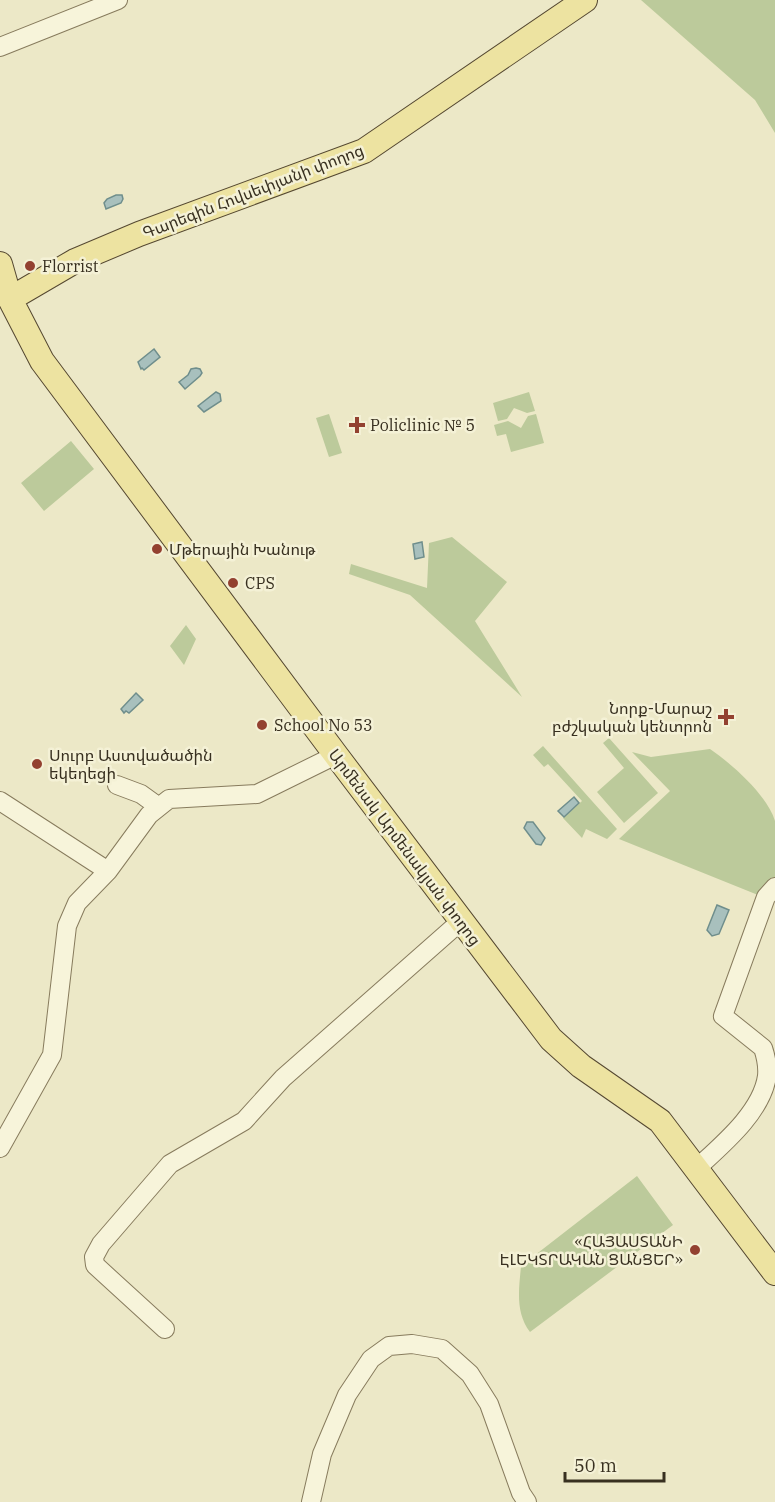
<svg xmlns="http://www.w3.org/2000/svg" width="775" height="1502" font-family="'IBM Plex Serif','Noto Sans Armenian',serif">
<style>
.green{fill:#bcca9b}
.water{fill:#a8c0bd;stroke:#6f8e8c;stroke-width:1.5}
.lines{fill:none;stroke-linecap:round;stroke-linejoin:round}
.minor-casing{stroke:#877b5d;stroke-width:20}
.major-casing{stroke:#554831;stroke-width:26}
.minor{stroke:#f7f4da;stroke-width:18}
.major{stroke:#ede3a1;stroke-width:24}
.poi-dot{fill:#934130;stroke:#f4f1d6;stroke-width:2}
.labels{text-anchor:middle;stroke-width:5;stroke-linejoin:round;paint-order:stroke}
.street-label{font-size:16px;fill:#383020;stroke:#f4f1d6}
.poi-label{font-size:16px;fill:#383020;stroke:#f4f1d6;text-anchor:start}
</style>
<rect width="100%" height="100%" fill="#ece8c7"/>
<!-- green -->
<path class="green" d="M 641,0 L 775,0 L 775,133 L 755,100 Z
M 529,392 L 535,411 L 527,413 L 514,408 L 507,419 L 498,421 L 493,403 Z
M 329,414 L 342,453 L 329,457 L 316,418 Z
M 536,414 L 544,443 L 511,452 L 506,434 L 497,436 L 494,425 L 508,421 L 521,428 L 528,416 Z
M 71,441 L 94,469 L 44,511 L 21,483 Z
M 452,537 L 507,582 L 475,621 L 522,697 L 410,595 L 349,574 L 351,564 L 427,588 L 429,543 Z
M 186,625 L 196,639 L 184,665 L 170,646 Z
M 609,738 L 658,793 L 624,823 L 597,792 L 624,768 L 603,743 Z
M 543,746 L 617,829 L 607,839 L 586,829 L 582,838 L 563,818 L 582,801 L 548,764 L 544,767 L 533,755 Z
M 710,749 C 732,764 767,795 775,821 C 775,832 775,863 775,877 L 758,895 L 619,839 L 670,791 L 632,752 L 651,757 Z
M 637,1176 L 673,1225 L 530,1332 C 515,1312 519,1289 521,1266 Z"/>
<!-- water -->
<path class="water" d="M 116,195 L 122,195 L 123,199 L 121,203 L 106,209 L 104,203 L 107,199 Z
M 154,349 L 160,357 L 144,370 L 142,368 L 141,369 L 138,362 Z
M 196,368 L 200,369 L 202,373 L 200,376 L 185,389 L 179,382 L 188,375 L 191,369 Z
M 216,392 L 220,394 L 221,401 L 204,412 L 198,406 Z
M 422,542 L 424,557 L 415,559 L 413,544 Z
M 136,693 L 143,700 L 129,713 L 126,711 L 124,713 L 121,709 Z
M 574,797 L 579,803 L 564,817 L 558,811 Z
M 527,822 L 533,822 L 545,838 L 541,845 L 536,844 L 524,828 Z
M 717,905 L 729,910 L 719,934 L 712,936 L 707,930 Z"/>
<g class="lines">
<!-- minor casing -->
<g class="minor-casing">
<path id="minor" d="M 0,47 L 118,0
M 117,785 L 141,794 L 159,807
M 0,801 L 108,871
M 0,1148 L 52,1055 L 67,926 L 77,903 L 108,871 L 149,815 L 169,799 L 257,794 L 336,755
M 697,1168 C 722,1145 762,1112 767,1076 C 768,1066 766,1057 763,1048 L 723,1016 L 766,897 L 775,887
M 165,1329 L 95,1265 L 94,1257 L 101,1244 L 170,1164 L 244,1121 L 283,1078 L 461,921
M 311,1502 L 322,1454 L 347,1395 L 371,1359 L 389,1346 L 412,1344 L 442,1349 L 470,1374 L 489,1404 L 521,1493 L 527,1502"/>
</g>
<!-- major casing -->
<g class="major-casing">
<path id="major" d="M 0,264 L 10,299 L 42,361 L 336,755 L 551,1039 L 581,1066 L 660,1121 L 775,1273
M 10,299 L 75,261 L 139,234 L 364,151 L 585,0"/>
</g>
<!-- minor -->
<use href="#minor" class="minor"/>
<!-- major -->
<use href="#major" class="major"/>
</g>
<!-- markers -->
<g class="poi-dot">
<circle cx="30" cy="266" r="6"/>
<path d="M354 416h6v6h6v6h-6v6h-6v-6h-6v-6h6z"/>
<circle cx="157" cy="549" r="6"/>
<circle cx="233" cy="583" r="6"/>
<path d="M723 708h6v6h6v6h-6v6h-6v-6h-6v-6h6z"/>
<circle cx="262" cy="725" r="6"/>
<circle cx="37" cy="764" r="6"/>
<circle cx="695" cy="1250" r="6"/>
</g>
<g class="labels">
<!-- street labels -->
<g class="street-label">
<text transform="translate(253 191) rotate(-21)" y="6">Գարեգին Հովսեփյանի փողոց</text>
<text transform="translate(405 847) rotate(53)" y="6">Արմենակ Արմենակյան փողոց</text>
</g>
<!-- poi labels -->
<g class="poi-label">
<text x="42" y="272">Florrist</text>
<text x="370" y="431">Policlinic № 5</text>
<text x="169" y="555">Մթերային Խանութ</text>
<text x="245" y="589">CPS</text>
<text x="712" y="714" text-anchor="end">Նորք-Մարաշ<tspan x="712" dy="18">բժշկական կենտրոն</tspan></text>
<text x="274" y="731">School No 53</text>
<text x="49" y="761">Սուրբ Աստվածածին<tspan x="49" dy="18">եկեղեցի</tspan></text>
<text x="683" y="1247" text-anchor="end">«ՀԱՅԱՍՏԱՆԻ<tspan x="683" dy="18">ԷԼԵԿՏՐԱԿԱՆ ՑԱՆՑԵՐ»</tspan></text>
</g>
</g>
<!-- scale -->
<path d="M565 1472v9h99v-9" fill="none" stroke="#383020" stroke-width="3"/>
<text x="574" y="1472" font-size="18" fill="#383020" stroke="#f4f1d6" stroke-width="4.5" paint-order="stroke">50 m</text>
</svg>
